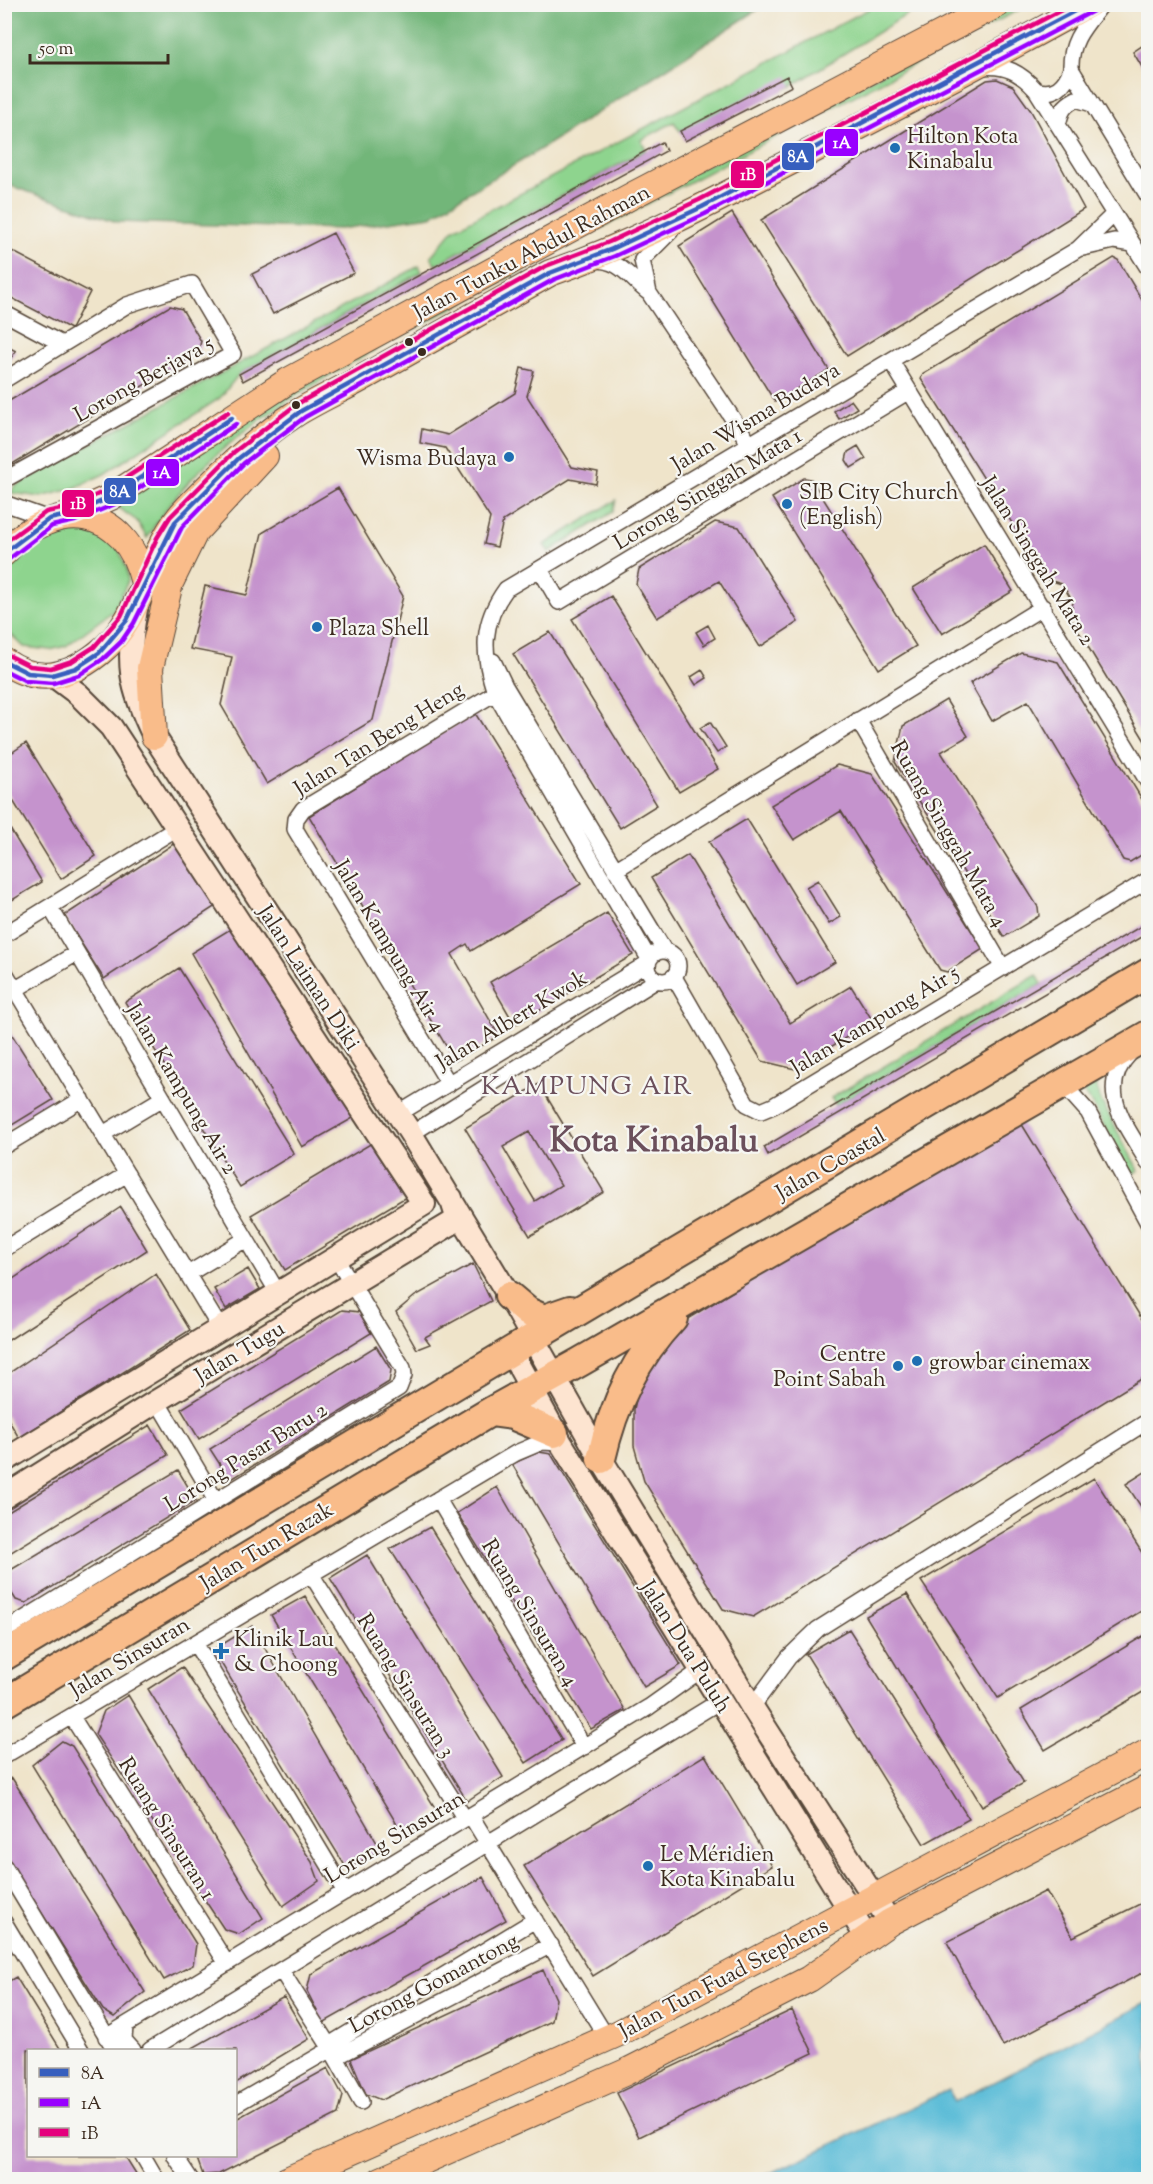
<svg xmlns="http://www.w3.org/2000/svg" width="1153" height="2184" font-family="'Sorts Mill Goudy',serif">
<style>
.green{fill:#8ed48e;stroke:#647f56;stroke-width:1.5}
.forest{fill:#72b679;stroke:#56704c;stroke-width:1.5}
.water{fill:#59bbd7;stroke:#4a727a;stroke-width:1.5}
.building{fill:#c593cd;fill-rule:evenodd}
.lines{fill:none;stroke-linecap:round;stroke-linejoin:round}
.street-casing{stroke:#564638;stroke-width:18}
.secondary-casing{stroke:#564638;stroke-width:26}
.primary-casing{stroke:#564638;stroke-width:28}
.highway-casing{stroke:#564638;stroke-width:32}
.street{stroke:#fff;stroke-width:15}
.secondary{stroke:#fde4d0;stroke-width:22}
.primary{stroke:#f9bc8a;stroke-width:26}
.highway{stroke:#f9bc8a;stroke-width:28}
.bus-1-casing{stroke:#f6f6f2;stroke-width:9}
.bus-2-casing{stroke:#f6f6f2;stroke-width:9}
.bus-3-casing{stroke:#f6f6f2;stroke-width:9}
.bus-1{stroke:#375fbe;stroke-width:4.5}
.bus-2{stroke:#90f;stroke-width:4.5}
.bus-3{stroke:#e5007d;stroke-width:4.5}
.poi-dot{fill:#1f6fb2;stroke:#f6f6f2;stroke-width:2}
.bus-dot{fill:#3b2a1e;stroke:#f6f6f2;stroke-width:2}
.labels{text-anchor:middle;stroke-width:4.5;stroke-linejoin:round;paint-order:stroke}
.poi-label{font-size:22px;fill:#3b2a1e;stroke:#f6f6f2;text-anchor:start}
.street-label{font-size:22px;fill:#3b2a1e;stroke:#f6f6f2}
.quarter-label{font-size:26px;letter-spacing:1.5px;fill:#6b4f5b;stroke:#f6f6f2}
.town-label{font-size:34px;font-weight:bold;fill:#6b4f5b;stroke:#f6f6f2}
.line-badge{stroke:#f6f6f2;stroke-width:2}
.badge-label{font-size:16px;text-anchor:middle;font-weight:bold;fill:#fff}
</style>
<rect width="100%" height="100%" fill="#f6f6f2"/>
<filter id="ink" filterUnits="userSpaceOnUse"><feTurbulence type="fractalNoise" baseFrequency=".0167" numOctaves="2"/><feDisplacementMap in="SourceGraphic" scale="12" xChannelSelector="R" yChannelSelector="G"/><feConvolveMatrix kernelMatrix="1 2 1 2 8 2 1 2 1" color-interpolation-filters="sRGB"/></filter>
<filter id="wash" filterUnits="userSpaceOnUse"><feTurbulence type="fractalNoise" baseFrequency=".008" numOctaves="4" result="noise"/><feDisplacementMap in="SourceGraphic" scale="24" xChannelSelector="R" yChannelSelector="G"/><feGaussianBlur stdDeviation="1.35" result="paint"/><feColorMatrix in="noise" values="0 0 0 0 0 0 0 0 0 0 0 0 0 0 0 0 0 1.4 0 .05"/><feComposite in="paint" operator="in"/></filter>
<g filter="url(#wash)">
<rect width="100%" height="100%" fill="#efe4ca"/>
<!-- green -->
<path class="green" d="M 876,5 L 922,5 L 792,86 L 680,131 L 674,122 L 641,140 L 646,150 L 435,265 L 431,256 L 454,229 Z
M 1014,5 L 1028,5 L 548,256 L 544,250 Z
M 531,258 L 534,264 C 487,289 440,315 393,340 C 302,390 201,445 147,538 L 137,521 L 116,506 L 299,384 Z
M 419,266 L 422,272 L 239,374 L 220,398 L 104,474 L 72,489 L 41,497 L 11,493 L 14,487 L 48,467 Z
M 616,500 L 613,512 L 549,552 L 544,545 Z
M 89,526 L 117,545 L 127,570 L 128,581 L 114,610 L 66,646 L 50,650 L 24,647 L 5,629 L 4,571 C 17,555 41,534 61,528 C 69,526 80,527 89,526 Z
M 1037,975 L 1042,984 L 836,1105 L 831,1098 Z
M 1099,1071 L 1097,1088 L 1100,1099 L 1139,1171 L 1130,1175 L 1093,1105 L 1079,1087 Z"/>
<!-- forest -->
<path class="forest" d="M 5,4 L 765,4 L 765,5 L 544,147 L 431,216 L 340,229 L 117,222 L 5,184 Z"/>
<!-- water -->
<path class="water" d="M 1148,2002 L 1148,2179 L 758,2179 L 948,2090 L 955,2102 Z"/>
<g id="blocks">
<!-- building -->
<path class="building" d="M 1148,42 L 1148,77 L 1133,52 Z
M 787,76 L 792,86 L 685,141 L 680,131 Z
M 997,79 L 1013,86 L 1031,111 L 1084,209 L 847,356 L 761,220 L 987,80 Z
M 662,142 L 666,151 L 243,381 L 239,374 Z
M 732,213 L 829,370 L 775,402 L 679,246 Z
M 333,233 L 354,273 L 273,314 L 252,274 Z
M 4,247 L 90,292 L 71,329 L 4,294 Z
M 1114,258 L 1118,260 L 1148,310 L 1148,746 L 1070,617 L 1073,602 L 1062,584 L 1048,580 L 921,379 L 922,375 Z
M 170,306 L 182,309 L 201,341 L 198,353 L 4,469 L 4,404 Z
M 4,345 L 16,351 L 4,367 Z
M 521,368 L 534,371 L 527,396 L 572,467 L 598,472 L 596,484 L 570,479 L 503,521 L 497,547 L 484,544 L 490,518 L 445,448 L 420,443 L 422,429 L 448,435 L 515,393 Z
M 851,400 L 857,408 L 839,419 L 834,411 Z
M 858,446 L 866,459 L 851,468 L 846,460 L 848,452 Z
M 804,478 L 811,479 L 916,646 L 879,669 L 772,498 Z
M 338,488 L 403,596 L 373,720 L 267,784 L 221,705 L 232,657 L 190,649 L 205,586 L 247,595 L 262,533 Z
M 715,522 L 739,527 L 798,622 L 760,647 L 719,581 L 657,618 L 636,584 L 639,569 Z
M 984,544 L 1013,591 L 942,634 L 913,588 Z
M 611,596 L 718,769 L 679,792 L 572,619 Z
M 708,625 L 715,638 L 704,645 L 696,632 Z
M 550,632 L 657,805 L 620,828 L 513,654 Z
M 1021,653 L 1058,662 L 1148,809 L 1148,851 L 1130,862 L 1123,860 L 1028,701 L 992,721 L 970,683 Z
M 702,670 L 707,678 L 696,685 L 691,677 Z
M 946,700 L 968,736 L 941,752 L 1038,907 L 1039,916 L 1004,937 L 895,762 L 903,726 Z
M 475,713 L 581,884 L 471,951 L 467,944 L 452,954 L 499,1036 L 455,1061 L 309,816 Z
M 710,722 L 726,747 L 717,753 L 700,728 Z
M 26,743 L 96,856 L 61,879 L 4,786 L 4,758 Z
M 837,765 L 872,774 L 983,949 L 947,972 L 940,970 L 841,811 L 794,840 L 771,805 Z
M 4,819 L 42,882 L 4,905 Z
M 747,819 L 835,962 L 797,985 L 709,842 Z
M 190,833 L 228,898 L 104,979 L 64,916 Z
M 688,855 L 790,1023 L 851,986 L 871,1018 L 868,1024 L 795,1069 L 762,1061 L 651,878 Z
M 818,880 L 841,917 L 829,924 L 806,887 Z
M 607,913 L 633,955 L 515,1025 L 490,982 Z
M 247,919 L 362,1113 L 302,1147 L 191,953 Z
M 1148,922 L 1148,933 L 768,1155 L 764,1147 Z
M 179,968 L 294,1154 L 240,1187 L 125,1002 Z
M 4,1022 L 53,1100 L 4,1130 Z
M 539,1084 L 604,1192 L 530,1236 L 465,1128 ZM 529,1132 L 561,1185 L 535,1201 L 503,1147 Z
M 1018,1118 L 1148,1329 L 1148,1375 L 753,1617 L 723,1609 L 644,1481 L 634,1446 L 634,1409 L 638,1391 L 675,1330 L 689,1318 Z
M 377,1140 L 411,1194 L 285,1270 L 251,1215 Z
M 121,1207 L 147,1250 L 4,1343 L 4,1285 Z
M 473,1264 L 491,1301 L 425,1337 L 430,1344 L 417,1349 L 396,1312 L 415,1296 Z
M 248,1269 L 260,1289 L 226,1309 L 214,1289 Z
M 156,1274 L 190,1330 L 19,1438 L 5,1414 L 5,1376 Z
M 342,1310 L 359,1312 L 371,1333 L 199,1439 L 181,1409 Z
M 376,1346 L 391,1370 L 389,1382 L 230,1480 L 210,1449 Z
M 150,1425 L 168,1455 L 5,1556 L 5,1514 Z
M 539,1452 L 551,1454 L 681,1665 L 644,1687 L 512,1464 Z
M 178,1470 L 196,1500 L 26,1603 L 16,1600 L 4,1581 L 4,1574 Z
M 1148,1470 L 1148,1517 L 1126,1484 Z
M 1094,1478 L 1148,1562 L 1148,1607 L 998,1698 L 921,1581 Z
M 497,1487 L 625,1710 L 591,1729 L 457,1513 Z
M 430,1527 L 562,1740 L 526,1763 L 390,1549 Z
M 367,1555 L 503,1777 L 467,1801 L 330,1578 Z
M 907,1594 L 1024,1783 L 982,1806 L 866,1616 Z
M 305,1596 L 437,1811 L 404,1836 L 271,1615 Z
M 252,1626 L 381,1850 L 347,1869 L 213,1650 Z
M 849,1629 L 969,1819 L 924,1844 L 806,1654 Z
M 1148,1633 L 1148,1689 L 1045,1750 L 1021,1710 Z
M 182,1667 L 312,1862 L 319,1881 L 283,1906 L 148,1689 Z
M 128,1695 L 263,1918 L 239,1934 L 224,1929 L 95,1734 L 104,1711 Z
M 62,1741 L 72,1746 L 196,1944 L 193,1965 L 164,1980 L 32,1765 Z
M 705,1755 L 772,1866 L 593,1976 L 524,1866 Z
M 12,1778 L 145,1992 L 114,2017 L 103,2010 L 4,1853 L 4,1782 Z
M 483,1877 L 506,1920 L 323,2023 L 307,1991 L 311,1974 Z
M 1046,1891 L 1073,1937 L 1148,1900 L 1148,1970 L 1003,2046 L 947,1942 Z
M 543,1970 L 556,1999 L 552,2021 L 381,2100 L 366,2094 L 351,2059 Z
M 16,1977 L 61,2050 L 28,2050 L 28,2156 L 125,2156 L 140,2180 L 4,2180 L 4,1984 Z
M 284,1997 L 309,2039 L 236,2083 L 236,2050 L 189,2050 Z
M 792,2010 L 813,2053 L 639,2137 L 617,2093 Z
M 328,2068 L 343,2096 L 338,2114 L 219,2174 L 203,2175 L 196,2156 L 236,2156 L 236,2119 Z"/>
</g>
</g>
<g filter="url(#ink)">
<use href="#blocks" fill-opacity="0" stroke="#564638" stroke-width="1.5"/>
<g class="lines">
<!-- street casing -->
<g class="street-casing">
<path id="street" d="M 1102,4 C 1085,26 1070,40 1071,69 L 1148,196
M 982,67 C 1005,64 1021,73 1036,90 L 1148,268
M 1036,90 C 1054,96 1065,86 1071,69
M 1058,125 C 1061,111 1063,106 1076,99 L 1092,104
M 1083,248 L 1114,241 L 1133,244
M 593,260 C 621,259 629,278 649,293 L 751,446
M 649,293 L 642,260 L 671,231
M 4,313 L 62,344
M 891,361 L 1148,782
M 4,380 L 127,305 L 192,284 L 233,354 L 4,480
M 4,503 L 49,519
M 541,571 L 559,602 L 909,391
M 493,661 L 505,686 L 664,950
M 858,720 L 1003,968
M 615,870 L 1043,607
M 50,907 L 278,1293
M 4,935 L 177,828
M648 966a15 15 0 1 1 30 0a15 15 0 1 1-30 0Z
M 649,959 L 495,693 C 482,653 481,623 506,589 L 1078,249 L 1114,214
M 4,971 L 220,1328
M 674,977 L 747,1104 L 761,1111 L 773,1106 L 1148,880
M 16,989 L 77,953
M 1130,1053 C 1094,1091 1128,1127 1148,1163
M 449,1084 L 295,829 L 296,819 L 303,809 L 495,693
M 1063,1084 L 1088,1112 L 1148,1223
M 398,1114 L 648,963
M 103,1134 L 163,1098
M 411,1134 L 657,980
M 4,1146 L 82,1099
M 4,1249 L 127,1174
M 188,1274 L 246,1239
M 157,1401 L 216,1501
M 438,1499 L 584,1747
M 311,1574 L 465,1819
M 11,1627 L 399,1388 L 404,1375 L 403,1368 L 336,1258
M 195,1643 L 345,1892
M 752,1707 L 789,1657 L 818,1629 L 1148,1421
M 72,1717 L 227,1964
M 4,1756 L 516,1453 L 542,1442 L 561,1443
M 471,1816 L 607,2038
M 4,1866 L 115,2050
M 4,1922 L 81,2050
M 281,1970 L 331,2049 L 361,2102
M 125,2026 L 124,2040 L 133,2050
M 106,2037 L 649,1707 L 701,1670
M 329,2045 L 535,1920
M 150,2050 L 720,1701
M 336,2057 L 551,1945
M 236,2104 L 331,2049
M 143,2156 L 157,2180
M 175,2156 L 191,2180"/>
</g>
<!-- secondary casing -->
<g class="secondary-casing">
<path id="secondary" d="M 136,609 C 126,664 130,687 154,736 L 411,1134 L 509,1296 L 601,1459 L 752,1707 L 890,1922
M 511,1352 L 561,1443 L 867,1938
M 4,1461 L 424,1204 L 111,727 L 78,694 L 54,676
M 4,1497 L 157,1401 L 452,1223 L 457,1217 L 451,1198"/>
</g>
<!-- primary casing -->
<g class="primary-casing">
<path id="primary" d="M 73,514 L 111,497 L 288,381 L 635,194 L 998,4
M 4,553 C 55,496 126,505 144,583
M 4,661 C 37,685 68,678 99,653 C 147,615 146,548 190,505 C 221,473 256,440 292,416 C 315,401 341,390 364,377 C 426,343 488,308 550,273 C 634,244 712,202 790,162 C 890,111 990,59 1089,4
M 154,736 L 150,668 L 170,583 L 195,532 L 265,456
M 287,2180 L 619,2033 L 1148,1752
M 381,2180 L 626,2072 L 809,1979 L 890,1922 L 1148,1788"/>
</g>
<!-- highway casing -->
<g class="highway-casing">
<path id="highway" d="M 509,1296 L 528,1312 L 544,1319 L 570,1310
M 490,1412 L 512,1415 L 554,1433
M 601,1459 C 613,1405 635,1358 673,1318
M 4,1656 L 533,1338 L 1148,973
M 4,1703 L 490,1412 L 580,1362 L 1148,1035"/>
</g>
<!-- street -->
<use href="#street" class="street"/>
<!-- secondary -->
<use href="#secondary" class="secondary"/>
<!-- primary -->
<use href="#primary" class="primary"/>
<!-- highway -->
<use href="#highway" class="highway"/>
<!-- bus-1 casing -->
<g class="bus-1-casing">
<path id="bus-1" d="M 4,553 L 49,519 L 73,514 L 111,497 L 232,418
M 4,661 L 28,673 L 52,675 L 76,668 L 99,653 L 127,620 L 175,522 L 239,458 L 301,411 L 550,273 L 612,249 L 702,207 L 1088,4"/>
</g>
<!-- bus-2 casing -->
<g class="bus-2-casing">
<path id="bus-2" d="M 9,559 L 52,526 L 75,521 L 115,504 L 236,424
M 4,670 L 26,681 L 53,683 L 79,675 L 103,659 L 121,642 L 134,623 L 182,527 L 244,463 L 305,417 L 553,280 L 615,256 L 705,214 L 1093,11"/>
</g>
<!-- bus-3 casing -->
<g class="bus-3-casing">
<path id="bus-3" d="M 4,543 L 46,512 L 71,507 L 107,490 L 228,412
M 8,655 L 30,666 L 51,668 L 72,661 L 94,647 L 121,616 L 157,538 L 170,517 L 234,452 L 297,404 L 546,266 L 609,242 L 699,200 L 1073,4"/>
</g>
<!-- bus-1 -->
<use href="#bus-1" class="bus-1"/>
<!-- bus-2 -->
<use href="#bus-2" class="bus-2"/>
<!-- bus-3 -->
<use href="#bus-3" class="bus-3"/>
</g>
</g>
<!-- markers -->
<g class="poi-dot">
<circle cx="895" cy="148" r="6"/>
<circle cx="509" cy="457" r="6"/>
<circle cx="787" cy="504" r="6"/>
<circle cx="317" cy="627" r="6"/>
<circle cx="917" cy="1361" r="6"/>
<circle cx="898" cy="1366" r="6"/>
<path d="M218 1642h6v6h6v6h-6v6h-6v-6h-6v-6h6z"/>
<circle cx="648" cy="1866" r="6"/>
</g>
<g class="bus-dot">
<circle cx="409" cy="342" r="5"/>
<circle cx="422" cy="352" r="5"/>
<circle cx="296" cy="405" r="5"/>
</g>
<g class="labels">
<!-- poi labels -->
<g class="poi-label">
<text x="907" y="143">Hilton Kota<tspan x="907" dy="25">Kinabalu</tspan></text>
<text x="497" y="465" text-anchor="end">Wisma Budaya</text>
<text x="799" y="499">SIB City Church<tspan x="799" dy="25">(English)</tspan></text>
<text x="329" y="635">Plaza Shell</text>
<text x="886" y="1361" text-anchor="end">Centre<tspan x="886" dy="25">Point Sabah</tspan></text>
<text x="929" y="1369">growbar cinemax</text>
<text x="234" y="1646">Klinik Lau<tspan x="234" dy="25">&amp; Choong</tspan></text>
<text x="660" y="1861">Le Méridien<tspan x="660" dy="25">Kota Kinabalu</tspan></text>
</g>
<!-- street labels -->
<g class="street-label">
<text transform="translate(531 251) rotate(-28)" y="8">Jalan Tunku Abdul Rahman</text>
<text transform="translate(143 378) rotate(-29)" y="8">Lorong Berjaya 5</text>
<text transform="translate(755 416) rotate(-31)" y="8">Jalan Wisma Budaya</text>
<text transform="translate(707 488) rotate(-31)" y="8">Lorong Singgah Mata 1</text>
<text transform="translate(1039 560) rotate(58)" y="8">Jalan Singgah Mata 2</text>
<text transform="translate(378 738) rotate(-32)" y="8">Jalan Tan Beng Heng</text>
<text transform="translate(950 833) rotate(60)" y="8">Ruang Singgah Mata 4</text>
<text transform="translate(391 945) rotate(59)" y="8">Jalan Kampung Air 4</text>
<text transform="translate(310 977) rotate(57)" y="8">Jalan Laiman Diki</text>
<text transform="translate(511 1019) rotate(-31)" y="8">Jalan Albert Kwok</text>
<text transform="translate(874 1019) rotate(-31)" y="8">Jalan Kampung Air 5</text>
<text transform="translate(183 1088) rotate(59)" y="8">Jalan Kampung Air 2</text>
<text transform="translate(830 1163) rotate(-30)" y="8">Jalan Coastal</text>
<text transform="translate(239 1351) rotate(-31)" y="8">Jalan Tugu</text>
<text transform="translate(245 1456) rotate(-32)" y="8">Lorong Pasar Baru 2</text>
<text transform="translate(266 1545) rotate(-31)" y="8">Jalan Tun Razak</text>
<text transform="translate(531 1612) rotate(59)" y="8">Ruang Sinsuran 4</text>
<text transform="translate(687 1646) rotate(58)" y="8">Jalan Dua Puluh</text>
<text transform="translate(129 1656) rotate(-31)" y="8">Jalan Sinsuran</text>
<text transform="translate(407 1685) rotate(58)" y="8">Ruang Sinsuran 3</text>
<text transform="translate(168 1828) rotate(58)" y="8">Ruang Sinsuran 1</text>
<text transform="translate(394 1836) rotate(-31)" y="8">Lorong Sinsuran</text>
<text transform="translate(723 1977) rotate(-28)" y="8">Jalan Tun Fuad Stephens</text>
<text transform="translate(433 1982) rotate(-28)" y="8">Lorong Gomantong</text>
</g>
<!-- quarter labels -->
<g class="quarter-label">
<text x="587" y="1094">KAMPUNG AIR</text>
</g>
<!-- town labels -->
<g class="town-label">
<text x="654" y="1151">Kota Kinabalu</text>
</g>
</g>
<g class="line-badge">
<rect x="824" y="128" width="35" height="29" rx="6" fill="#90f"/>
<rect x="781" y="142" width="34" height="29" rx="6" fill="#375fbe"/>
<rect x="730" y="160" width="35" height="29" rx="6" fill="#e5007d"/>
<rect x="145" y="458" width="35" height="29" rx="6" fill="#90f"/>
<rect x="103" y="477" width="34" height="28" rx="6" fill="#375fbe"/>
<rect x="61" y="489" width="34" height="29" rx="6" fill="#e5007d"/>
</g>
<g class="badge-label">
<text x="842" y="148">1A</text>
<text x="798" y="162">8A</text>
<text x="748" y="180">1B</text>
<text x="162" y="478">1A</text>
<text x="120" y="497">8A</text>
<text x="78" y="509">1B</text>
</g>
<!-- margin -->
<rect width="1153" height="2184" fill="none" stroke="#f6f6f2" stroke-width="24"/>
<!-- legend -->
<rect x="27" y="2049" width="210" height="108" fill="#f6f6f2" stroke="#aba49d" stroke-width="1.5"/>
<rect x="39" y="2068" width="30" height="9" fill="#375fbe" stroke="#aba49d" stroke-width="1.5"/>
<text x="81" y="2079" font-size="18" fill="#3b2a1e">8A</text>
<rect x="39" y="2098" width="30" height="9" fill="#9900ff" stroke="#aba49d" stroke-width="1.5"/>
<text x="81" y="2109" font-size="18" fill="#3b2a1e">1A</text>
<rect x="39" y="2128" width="30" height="9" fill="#e5007d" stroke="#aba49d" stroke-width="1.5"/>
<text x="81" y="2139" font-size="18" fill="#3b2a1e">1B</text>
<!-- scale -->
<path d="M30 54v9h138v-9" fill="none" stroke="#3b2a1e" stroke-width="3"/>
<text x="39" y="54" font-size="18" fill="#3b2a1e" stroke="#f6f6f2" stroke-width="4.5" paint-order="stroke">50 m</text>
</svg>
